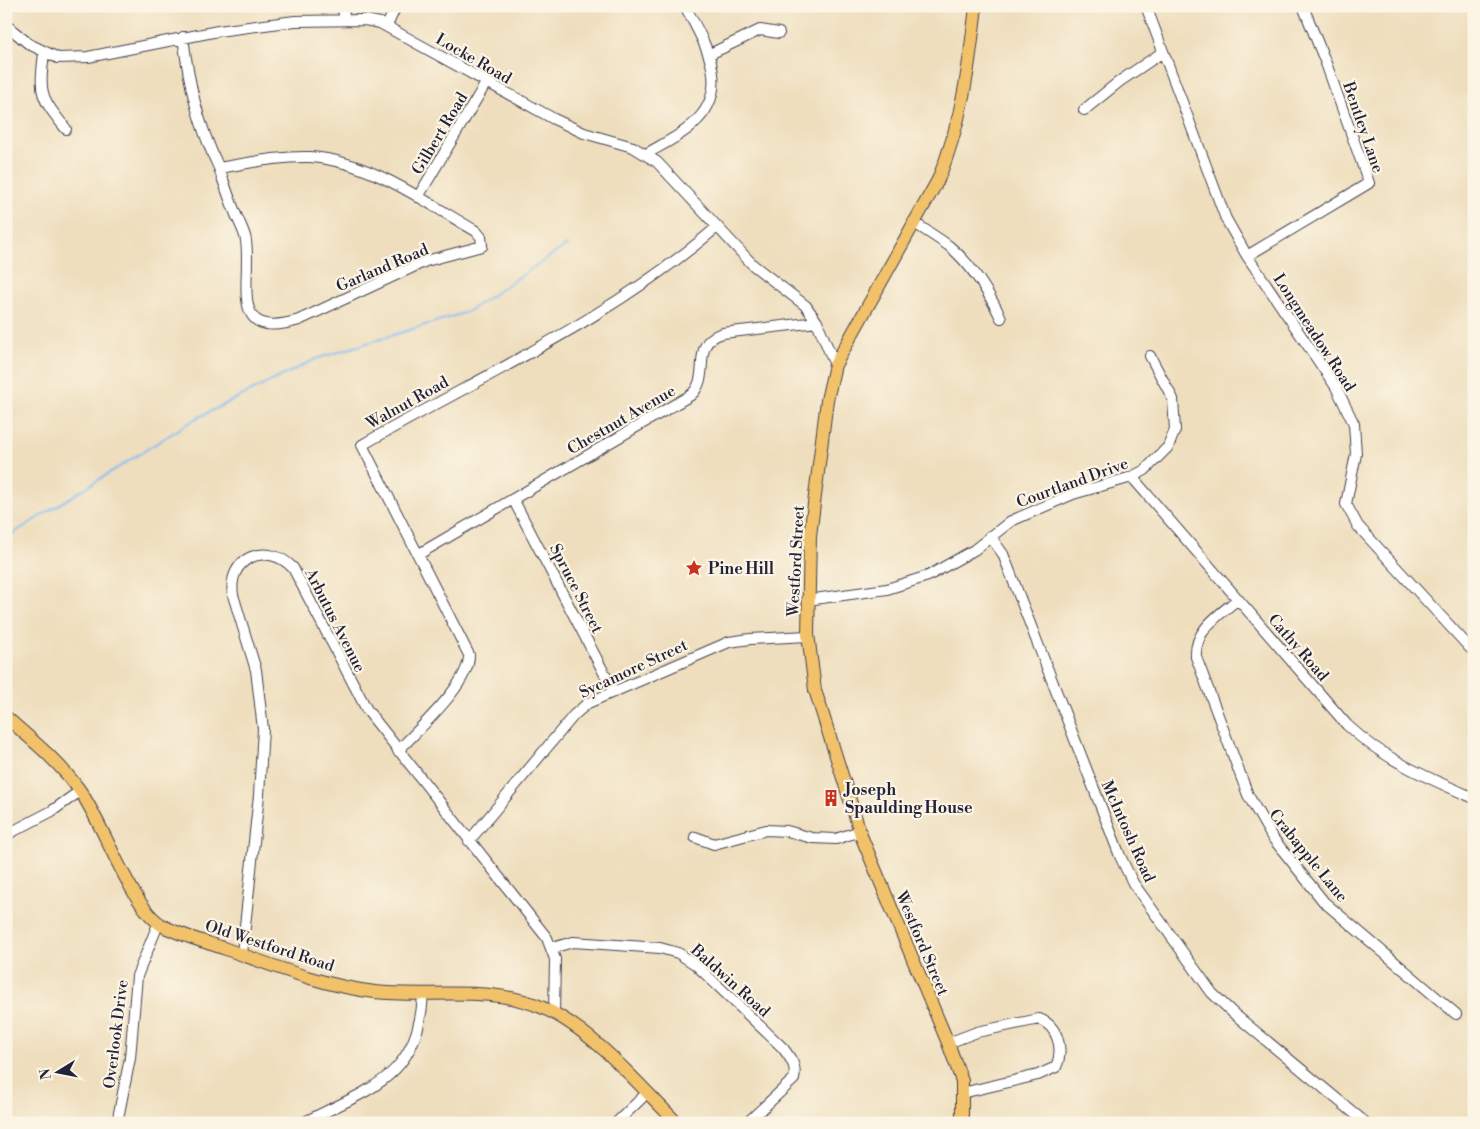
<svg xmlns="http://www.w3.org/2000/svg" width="1480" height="1129" font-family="'Libre Bodoni',serif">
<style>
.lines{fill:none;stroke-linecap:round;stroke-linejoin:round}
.stream{stroke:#7fbcf2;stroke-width:2}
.minor-casing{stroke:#413e4e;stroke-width:12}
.major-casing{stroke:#413e4e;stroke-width:14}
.minor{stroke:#fff;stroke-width:10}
.major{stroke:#f2c26a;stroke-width:12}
.labels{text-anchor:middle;stroke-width:4.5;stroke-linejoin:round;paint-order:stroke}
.street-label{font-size:16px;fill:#22223b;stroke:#fcf5e5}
.poi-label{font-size:16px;font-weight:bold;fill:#22223b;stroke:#fcf5e5;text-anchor:start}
</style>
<rect width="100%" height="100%" fill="#fcf5e5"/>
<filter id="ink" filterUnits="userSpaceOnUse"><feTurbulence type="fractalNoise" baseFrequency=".02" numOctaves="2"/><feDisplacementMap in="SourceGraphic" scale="10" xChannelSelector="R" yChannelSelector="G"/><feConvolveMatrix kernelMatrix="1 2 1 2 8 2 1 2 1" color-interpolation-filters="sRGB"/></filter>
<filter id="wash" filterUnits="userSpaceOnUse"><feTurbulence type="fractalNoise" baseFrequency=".0096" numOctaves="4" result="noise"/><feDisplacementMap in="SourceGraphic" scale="20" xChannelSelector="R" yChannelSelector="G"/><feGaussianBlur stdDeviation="1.12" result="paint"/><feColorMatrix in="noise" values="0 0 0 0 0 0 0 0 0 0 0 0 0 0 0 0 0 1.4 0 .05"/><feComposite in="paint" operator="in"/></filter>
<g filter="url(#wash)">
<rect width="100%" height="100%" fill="#eedebd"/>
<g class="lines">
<!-- stream -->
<path class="stream" d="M 6,538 L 195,419 L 316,359 L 467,312 L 567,245"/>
</g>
</g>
<g filter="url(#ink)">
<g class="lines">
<!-- minor casing -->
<g class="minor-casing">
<path id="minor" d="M 342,6 L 345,19
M 1146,6 L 1226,219 L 1247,256 L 1336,387 L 1354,424 L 1356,454 L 1346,504 L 1358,526 L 1470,648
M 6,25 L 29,44 L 58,58 L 88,57 L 218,31 L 295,21 L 365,20 L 380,23 L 554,119 L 584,133 L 633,147 L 657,162 L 753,265 L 806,306 L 817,322 L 835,365
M 387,26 L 396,6
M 183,37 C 189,85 198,124 219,168 C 249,163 280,156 310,157 C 371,161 425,202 476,231 L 481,237 L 482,246 L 426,261 L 299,320 C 227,342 252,282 246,241 C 245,231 238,221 235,212 C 229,198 224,183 219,168
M 44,53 C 39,95 40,96 66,129
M 710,54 L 760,30 L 779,33
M 1084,110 L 1120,81 L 1163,52
M 646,154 C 661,145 679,137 692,125 C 734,89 705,44 685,6
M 418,197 L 486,83
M 913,222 C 925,230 938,238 949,246 C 971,264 989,293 1001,318
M 1247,256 L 1369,183 L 1327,66 L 1303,6
M 1132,477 L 1347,725 C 1383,759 1428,778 1474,798
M 513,499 L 614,692
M 990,536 L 1003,554 L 1120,856 L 1133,883 L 1212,993 L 1233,1013 L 1366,1123
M 419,554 L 691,395 C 713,375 688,343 723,333 L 817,322
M 1238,599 C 1219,615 1194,630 1196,657 L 1248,795 L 1272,837 L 1324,902 L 1456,1014
M 807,600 L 887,589 L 928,576 L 974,550 L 1011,521 L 1073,494 L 1132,477 L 1145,470 L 1168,447 L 1175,430 L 1173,399 L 1150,356
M 398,751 C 418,729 470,684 469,655 L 362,445 C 482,376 612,318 717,227
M 6,835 L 52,811 L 80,791
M 695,837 L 714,844 L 766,830 L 787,831 L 812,838 L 836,839 L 860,831
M 469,841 L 574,715 L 588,703 L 729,642 L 750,639 L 808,636
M 552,948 L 573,942 L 660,948 L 678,953 L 695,964 L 783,1048 C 791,1059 797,1066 794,1079 L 747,1123
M 242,954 L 259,795 L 263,729 L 256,670 L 233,595 C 227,557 267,541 293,568 L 367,710 L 547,938 L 555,959 L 554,1014
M 948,1043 L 977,1032 L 1039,1019 C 1058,1026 1064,1049 1056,1067 L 1038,1075 L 962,1093
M 117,1123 L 130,1058 L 137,976 L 159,922
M 303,1123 C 368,1089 419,1079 423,994
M 616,1123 L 647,1093"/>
</g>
<!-- major casing -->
<g class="major-casing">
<path id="major" d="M 6,717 C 31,739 58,761 78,788 C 103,821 130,907 163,926 C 182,936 206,942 226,949 C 274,966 323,986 375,992 C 429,998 489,985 541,1007 C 590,1027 639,1085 677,1123
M 962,1123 L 962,1081 L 948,1043 L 862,838 L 815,690 L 808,634 L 810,536 L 827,400 L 835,365 L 938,180 C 962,122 969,68 976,6"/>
</g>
<!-- minor -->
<use href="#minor" class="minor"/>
<!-- major -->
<use href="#major" class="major"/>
</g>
</g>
<!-- icons -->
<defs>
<g id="sight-bare" transform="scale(1.35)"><path d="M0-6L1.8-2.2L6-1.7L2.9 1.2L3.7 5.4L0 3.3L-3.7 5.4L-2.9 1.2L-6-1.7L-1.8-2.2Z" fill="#c8321e" stroke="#fcf5e5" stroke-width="2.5" paint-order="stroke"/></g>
<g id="building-bare" transform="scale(1.35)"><path d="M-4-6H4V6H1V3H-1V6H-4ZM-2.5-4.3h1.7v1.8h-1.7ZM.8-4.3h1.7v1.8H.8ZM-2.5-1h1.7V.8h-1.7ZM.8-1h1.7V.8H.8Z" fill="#c8321e" stroke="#fcf5e5" stroke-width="2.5" paint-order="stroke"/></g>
</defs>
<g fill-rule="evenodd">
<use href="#sight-bare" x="694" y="568"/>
<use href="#building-bare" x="831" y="798"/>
</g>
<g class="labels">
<!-- street labels -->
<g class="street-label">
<text transform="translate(474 58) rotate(30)" y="6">Locke Road</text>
<text transform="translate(1364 127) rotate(71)" y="6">Bentley Lane</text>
<text transform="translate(439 133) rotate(-59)" y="6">Gilbert Road</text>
<text transform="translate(382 267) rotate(-23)" y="6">Garland Road</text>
<text transform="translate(1315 332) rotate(57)" y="6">Longmeadow Road</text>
<text transform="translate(407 402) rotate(-29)" y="6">Walnut Road</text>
<text transform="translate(621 419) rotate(-30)" y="6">Chestnut Avenue</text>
<text transform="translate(1072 482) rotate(-20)" y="6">Courtland Drive</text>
<text transform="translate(795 561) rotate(-87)" y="6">Westford Street</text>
<text transform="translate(577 588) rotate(63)" y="6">Spruce Street</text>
<text transform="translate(336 620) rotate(63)" y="6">Arbutus Avenue</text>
<text transform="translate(1299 647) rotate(49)" y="6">Cathy Road</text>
<text transform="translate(633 668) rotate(-25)" y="6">Sycamore Street</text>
<text transform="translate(1129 831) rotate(66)" y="6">McIntosh Road</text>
<text transform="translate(1309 855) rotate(51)" y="6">Crabapple Lane</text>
<text transform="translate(923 943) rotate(67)" y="6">Westford Street</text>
<text transform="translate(270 945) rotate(18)" y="6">Old Westford Road</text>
<text transform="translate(731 980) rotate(42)" y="6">Baldwin Road</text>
<text transform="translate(115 1034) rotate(-83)" y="6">Overlook Drive</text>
</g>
<!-- poi labels -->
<g class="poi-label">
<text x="708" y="574">Pine Hill</text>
<text x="845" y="795">Joseph<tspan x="845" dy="18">Spaulding House</tspan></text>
</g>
</g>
<!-- margin -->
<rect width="1480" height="1129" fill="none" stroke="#fcf5e5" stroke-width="25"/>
<!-- north arrow -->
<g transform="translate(58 1072) rotate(260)" stroke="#fcf5e5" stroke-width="4" paint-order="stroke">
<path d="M0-4L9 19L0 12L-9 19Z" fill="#22223b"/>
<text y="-8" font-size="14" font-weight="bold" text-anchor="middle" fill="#22223b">N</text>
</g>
</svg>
